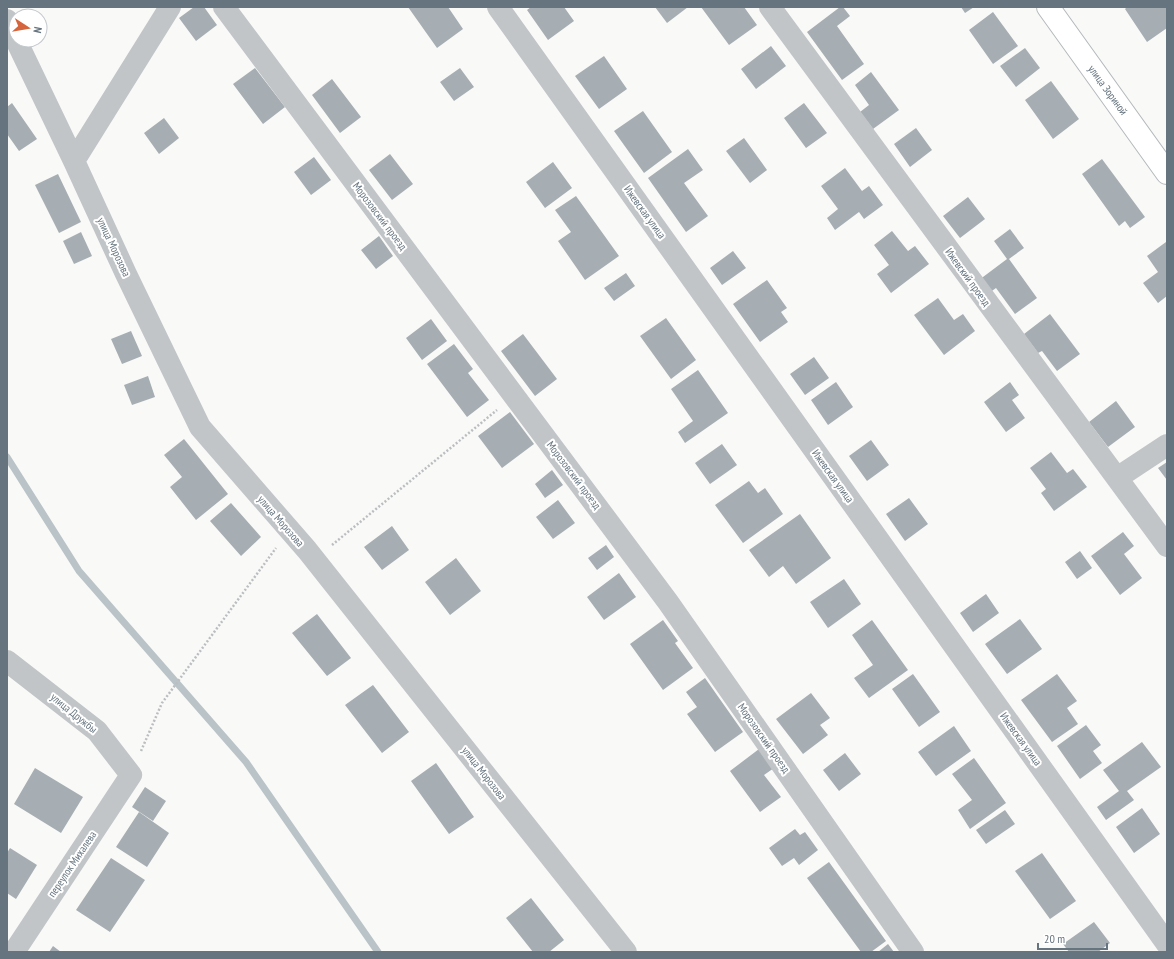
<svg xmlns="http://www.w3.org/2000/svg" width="1174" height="959" font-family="'PT Sans Narrow',sans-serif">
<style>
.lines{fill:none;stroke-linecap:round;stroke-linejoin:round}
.stream{stroke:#bac3c8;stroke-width:7}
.building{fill:#a6aeb3}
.major-casing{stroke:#b4b9bc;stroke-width:24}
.path{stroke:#bbbec0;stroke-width:2.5;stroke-dasharray:2 2;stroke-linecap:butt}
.minor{stroke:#c1c5c8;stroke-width:22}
.major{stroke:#fff;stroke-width:22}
.labels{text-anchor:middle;stroke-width:4;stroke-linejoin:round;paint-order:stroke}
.street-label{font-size:11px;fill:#66747f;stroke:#fff}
</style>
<rect width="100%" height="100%" fill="#f9f9f7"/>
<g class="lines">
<!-- stream -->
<path class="stream" d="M 7,457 L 79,571 L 246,762 L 378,952"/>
</g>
<!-- building -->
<path class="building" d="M 194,7 L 204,7 L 217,25 L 196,41 L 179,18 Z
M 408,7 L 448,7 L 463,29 L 437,48 Z
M 531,7 L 564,7 L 574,21 L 548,40 L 527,10 Z
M 655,7 L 688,7 L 667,23 Z
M 701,7 L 744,7 L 757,25 L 729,45 Z
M 840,7 L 843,7 L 850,16 L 837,26 L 864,64 L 842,80 L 807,32 Z
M 961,7 L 974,7 L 965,13 Z
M 1127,7 L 1167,7 L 1167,28 L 1147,42 L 1125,9 Z
M 993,12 L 1018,46 L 993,64 L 969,30 Z
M 771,46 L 786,66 L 756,89 L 741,69 Z
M 1025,48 L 1040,68 L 1016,87 L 1000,66 Z
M 604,56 L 627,89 L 599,109 L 575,76 Z
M 255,68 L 285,107 L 263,124 L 233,84 Z
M 460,68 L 474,87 L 454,101 L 440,82 Z
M 871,72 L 899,110 L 873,129 L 860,112 L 869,105 L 855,85 Z
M 332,79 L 361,117 L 340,133 L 312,95 Z
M 1051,81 L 1079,119 L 1053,139 L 1025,100 Z
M 12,103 L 37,139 L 19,151 L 7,134 L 7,107 Z
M 804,103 L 827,133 L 806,148 L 784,118 Z
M 643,111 L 672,152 L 644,173 L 614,131 Z
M 164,118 L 179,138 L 159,154 L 144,133 Z
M 916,128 L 932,150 L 910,167 L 894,144 Z
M 744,138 L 767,170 L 750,183 L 726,151 Z
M 688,149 L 703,170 L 684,183 L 708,216 L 686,232 L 648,178 Z
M 390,154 L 413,184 L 392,200 L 369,170 Z
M 314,157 L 331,180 L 311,195 L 294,172 Z
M 1102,159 L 1145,217 L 1130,228 L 1125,221 L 1119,226 L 1082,174 Z
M 553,162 L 572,188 L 545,208 L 526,182 Z
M 845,168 L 862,191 L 869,186 L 883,205 L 864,219 L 859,212 L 835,230 L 827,218 L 838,209 L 821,186 Z
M 58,174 L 81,222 L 59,233 L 35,185 Z
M 576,196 L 619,256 L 585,280 L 558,241 L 571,232 L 555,210 Z
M 968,197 L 985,219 L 960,238 L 943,216 Z
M 1010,229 L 1024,248 L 1009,259 L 1037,298 L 1015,314 L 996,288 L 989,293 L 979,280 L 1007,259 L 994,241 Z
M 892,231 L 908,251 L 915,246 L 929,264 L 891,293 L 877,274 L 889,265 L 874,245 Z
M 81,232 L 92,256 L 74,264 L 63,241 Z
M 379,236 L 393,256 L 376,269 L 361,250 Z
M 1166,242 L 1167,296 L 1158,303 L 1143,283 L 1158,272 L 1147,256 Z
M 733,251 L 746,268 L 722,285 L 710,268 Z
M 626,273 L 635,286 L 614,301 L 604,288 Z
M 767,280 L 787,308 L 781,312 L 788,322 L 760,342 L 733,304 Z
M 938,298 L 954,320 L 963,314 L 975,331 L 944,355 L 914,315 Z
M 1050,314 L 1080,354 L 1057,371 L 1042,351 L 1038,353 L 1024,334 Z
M 666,318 L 696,360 L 671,379 L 640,336 Z
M 431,319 L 447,341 L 422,360 L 406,338 Z
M 131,331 L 142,356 L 122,364 L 111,339 Z
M 523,334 L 557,379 L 535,396 L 501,351 Z
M 454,344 L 473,369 L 468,373 L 489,400 L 467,417 L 427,364 Z
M 814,357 L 829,378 L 805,395 L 790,374 Z
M 698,370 L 728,413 L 685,443 L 678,432 L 693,421 L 671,389 Z
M 148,376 L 155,397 L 132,405 L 124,385 Z
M 836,382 L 853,407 L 828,425 L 811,400 Z
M 1010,382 L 1019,395 L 1012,400 L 1025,418 L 1006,432 L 984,402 Z
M 1116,401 L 1135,427 L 1108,447 L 1089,422 Z
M 510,412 L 534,444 L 502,468 L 478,436 Z
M 184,439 L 228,494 L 196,520 L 170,487 L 182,477 L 164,455 Z
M 871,440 L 889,465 L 867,481 L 849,456 Z
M 722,444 L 737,465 L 710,484 L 695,463 Z
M 1051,452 L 1067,473 L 1073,469 L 1087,487 L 1054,511 L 1041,493 L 1046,489 L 1030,468 Z
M 1167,462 L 1167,480 L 1158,468 Z
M 552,470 L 563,485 L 545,498 L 535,484 Z
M 749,481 L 758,493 L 765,488 L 783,514 L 743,543 L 715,505 Z
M 909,498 L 928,524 L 905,541 L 886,514 Z
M 558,500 L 575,523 L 553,539 L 536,517 Z
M 231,503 L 261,537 L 241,556 L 210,521 Z
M 800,514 L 831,558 L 796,584 L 783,566 L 769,577 L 749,550 Z
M 392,526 L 409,550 L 382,570 L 364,547 Z
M 1123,532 L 1134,546 L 1124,554 L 1142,578 L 1120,595 L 1091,556 Z
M 606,545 L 614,557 L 597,570 L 588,558 Z
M 1080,551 L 1092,568 L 1077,579 L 1065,562 Z
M 456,558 L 481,591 L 450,615 L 425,582 Z
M 619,573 L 636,597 L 604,620 L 587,597 Z
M 844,579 L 861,604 L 828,628 L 810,602 Z
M 986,594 L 999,613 L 973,632 L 960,613 Z
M 317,614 L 351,658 L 327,676 L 292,633 Z
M 1020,619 L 1042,649 L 1007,674 L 985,644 Z
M 663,620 L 678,641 L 675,643 L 693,668 L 663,690 L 630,644 Z
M 872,620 L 908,670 L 869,698 L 854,678 L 873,665 L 852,635 Z
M 913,674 L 940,712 L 919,727 L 892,689 Z
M 1057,674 L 1077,701 L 1067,708 L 1078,724 L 1052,742 L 1021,700 Z
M 705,678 L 743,732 L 715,752 L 687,714 L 697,707 L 686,692 Z
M 373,685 L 409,732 L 382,753 L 345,705 Z
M 811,693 L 830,718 L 820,725 L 828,735 L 803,754 L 776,719 Z
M 1086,725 L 1101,745 L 1093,751 L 1102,763 L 1080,779 L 1057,746 Z
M 954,726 L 971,751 L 936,776 L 918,752 Z
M 1142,742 L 1161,767 L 1127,791 L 1134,800 L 1106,820 L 1097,807 L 1119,791 L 1103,770 Z
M 759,749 L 774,768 L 764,775 L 781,797 L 760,812 L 730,771 Z
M 845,753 L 861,774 L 839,791 L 823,770 Z
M 974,758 L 1006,803 L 970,829 L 958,810 L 972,800 L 952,774 Z
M 436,763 L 474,817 L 449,834 L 411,781 Z
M 35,768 L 83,797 L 61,833 L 14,804 Z
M 145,787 L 166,801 L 153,821 L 132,807 Z
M 1142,808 L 1160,834 L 1134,853 L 1116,827 Z
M 1005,810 L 1015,824 L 986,844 L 976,830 Z
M 139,812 L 169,833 L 147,867 L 116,847 Z
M 795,829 L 800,835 L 805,832 L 818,850 L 799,865 L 794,858 L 782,866 L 769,848 Z
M 10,848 L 37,865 L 16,899 L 7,893 L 7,853 Z
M 1042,853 L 1076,901 L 1050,919 L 1015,871 Z
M 111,858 L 145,880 L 110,932 L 76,910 Z
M 829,862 L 886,941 L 871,952 L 861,952 L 807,878 Z
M 531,898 L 564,940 L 549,952 L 533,952 L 506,918 Z
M 1094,922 L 1110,943 L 1098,952 L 1069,952 L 1063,944 Z
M 888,944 L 894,952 L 878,952 Z
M 53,946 L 61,952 L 49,952 Z"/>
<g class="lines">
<!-- major casing -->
<g class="major-casing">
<path id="major" d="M 1048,7 L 1167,173"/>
</g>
<!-- path -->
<path class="path" d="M 332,545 L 497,410
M 141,751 L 162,703 L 276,548"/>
<!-- minor -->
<path class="minor" d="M 224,7 L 668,602 L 913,952
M 498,7 L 1167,944
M 770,7 L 1167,546
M 7,20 L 16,39
M 16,40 L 74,161 L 126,274 L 200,427 L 307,550 L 626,952
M 74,161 L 170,7
M 1117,478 L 1167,445
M 7,661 L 97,731 L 131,775 L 14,952"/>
<!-- major -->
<use href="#major" class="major"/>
</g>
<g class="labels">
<!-- street labels -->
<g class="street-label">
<text transform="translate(1108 90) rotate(54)" y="4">улица Зориной</text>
<text transform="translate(645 212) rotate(54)" y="4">Ижевская улица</text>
<text transform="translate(380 216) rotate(53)" y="4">Морозовский проезд</text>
<text transform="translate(114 247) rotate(65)" y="4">улица Морозова</text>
<text transform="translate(968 277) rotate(54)" y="4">Ижевский проезд</text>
<text transform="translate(574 475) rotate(53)" y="4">Морозовский проезд</text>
<text transform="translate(833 476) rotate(54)" y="4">Ижевская улица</text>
<text transform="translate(281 521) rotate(49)" y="4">улица Морозова</text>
<text transform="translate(74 713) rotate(39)" y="4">улица Дружбы</text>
<text transform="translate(764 738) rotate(55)" y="4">Морозовский проезд</text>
<text transform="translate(1021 739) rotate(54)" y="4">Ижевская улица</text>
<text transform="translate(484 773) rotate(52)" y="4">улица Морозова</text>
<text transform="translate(72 864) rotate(-56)" y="4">переулок Михалева</text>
</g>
</g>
<!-- border -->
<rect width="1174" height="959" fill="none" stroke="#66747f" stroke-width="16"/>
<!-- north arrow -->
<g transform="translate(28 28) rotate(102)"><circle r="19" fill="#ffffff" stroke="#c2c7cc"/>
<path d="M0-3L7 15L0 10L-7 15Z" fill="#d5653c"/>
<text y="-6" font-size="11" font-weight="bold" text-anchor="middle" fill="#66747f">N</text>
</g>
<!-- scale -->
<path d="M1038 943v6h69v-6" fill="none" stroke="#66747f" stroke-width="2"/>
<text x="1044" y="943" font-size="12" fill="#66747f" stroke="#ffffff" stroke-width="3" paint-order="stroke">20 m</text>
</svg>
